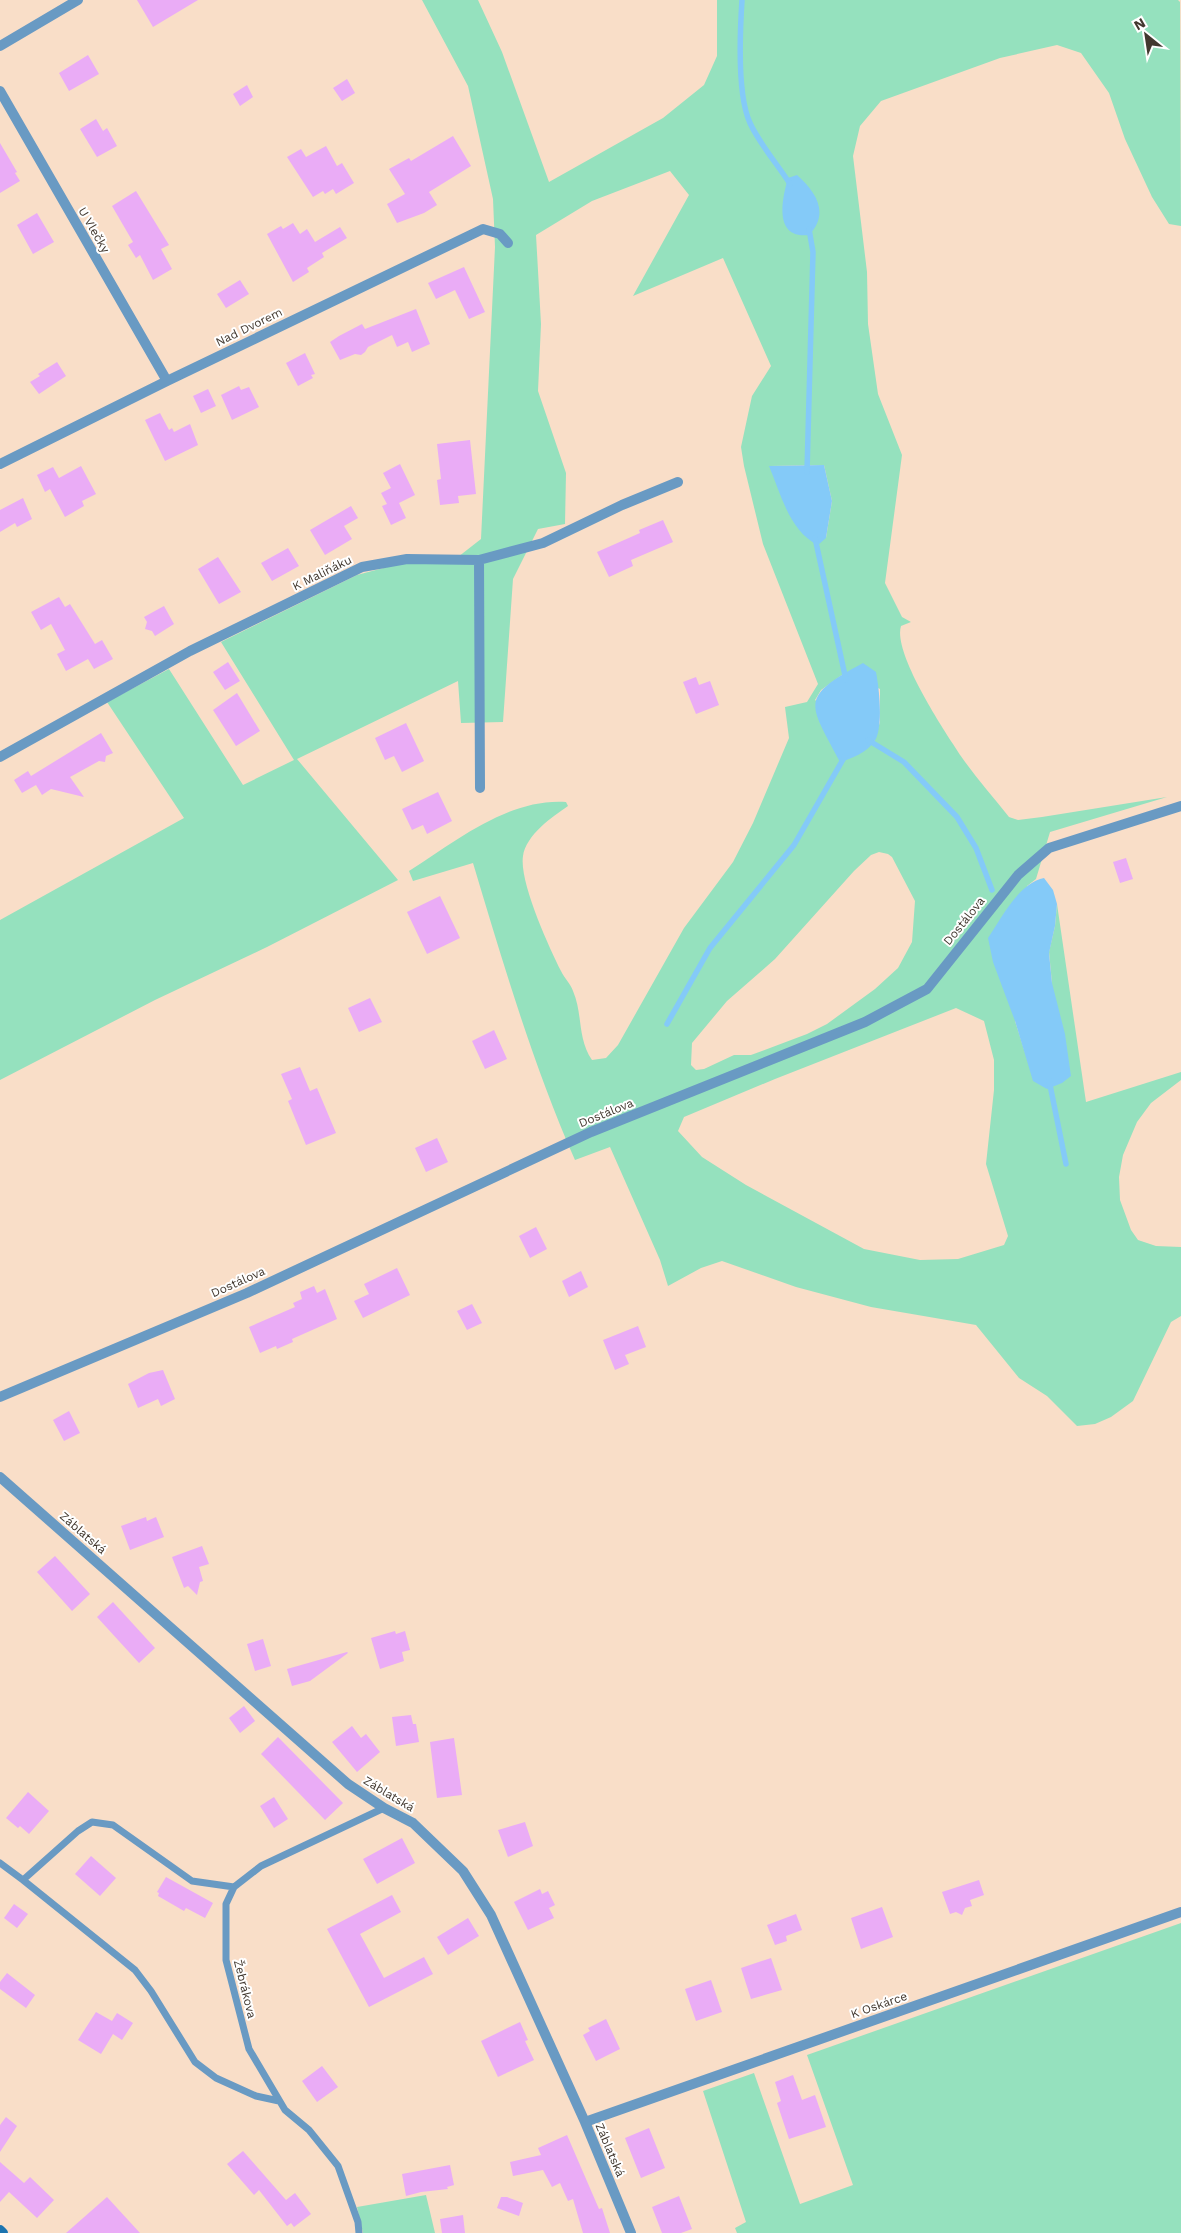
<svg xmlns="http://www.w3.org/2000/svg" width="1181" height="2233" font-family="'Work Sans',sans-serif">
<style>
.green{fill:#95e1be;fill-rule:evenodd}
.water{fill:#84caf8}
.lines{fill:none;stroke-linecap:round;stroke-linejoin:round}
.stream{stroke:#84caf8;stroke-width:5.5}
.building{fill:#eaacf6}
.lane{stroke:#699ac3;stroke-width:7}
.street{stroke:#699ac3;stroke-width:10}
.secondary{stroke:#1c74b0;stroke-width:10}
.labels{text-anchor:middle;stroke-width:4;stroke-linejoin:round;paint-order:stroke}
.street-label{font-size:12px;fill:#42382f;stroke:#fff}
</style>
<rect width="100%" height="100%" fill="#f9dec8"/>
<!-- green -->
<path class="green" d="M 422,0 L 478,0 L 502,52 L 549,182 L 663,118 L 704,85 L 717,56 L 717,0 L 1178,0 L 1180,2 L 1181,226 L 1169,224 L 1152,197 L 1125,139 L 1109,93 L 1081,53 L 1057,45 L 1000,58 L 881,101 L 860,126 L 853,156 L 867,272 L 868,324 L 878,394 L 902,455 L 885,583 L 902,617 L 911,622 L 901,626 C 893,651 938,721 953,744 C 969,770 990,793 1009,817 L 1018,820 L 1042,817 L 1167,797 L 1050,832 L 1036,879 L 1027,886 L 1015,1021 L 1034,1081 L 1052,983 L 1049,952 L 1055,926 L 1057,904 L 1086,1102 L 1181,1072 L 1181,1080 L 1151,1103 L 1137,1122 L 1123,1155 L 1119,1177 L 1120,1200 L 1131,1230 L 1138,1240 L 1156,1246 L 1181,1247 L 1181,1316 L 1171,1322 L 1133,1401 L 1111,1417 L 1095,1424 L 1077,1426 L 1047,1396 L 1019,1378 L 976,1325 L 871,1307 L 796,1287 L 722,1261 L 701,1268 L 668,1286 L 660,1260 L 610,1147 L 575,1160 C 533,1065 503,963 473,863 L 413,881 L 409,871 C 455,842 508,798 566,802 L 568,806 C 552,817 526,835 523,856 C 519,882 549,947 561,971 C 564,978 571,984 573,991 C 583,1014 577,1038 592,1060 L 606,1058 L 618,1045 L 684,928 L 733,862 L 753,823 L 789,738 L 785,707 L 807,702 L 818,684 L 763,544 L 744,466 L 741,447 L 752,396 L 771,366 L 723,258 L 633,296 L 689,195 L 670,171 L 592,201 L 536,235 L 541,324 L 538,391 L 566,473 L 565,524 L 538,529 L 513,579 L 503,722 L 461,723 L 458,681 L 297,759 L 398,880 L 267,947 L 155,1000 L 0,1080 L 0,920 L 184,818 L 107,702 L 169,669 L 243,785 L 294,760 L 221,642 L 357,575 L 406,562 L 449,564 L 481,539 L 495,247 L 493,199 L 468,86 ZM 824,465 L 832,501 L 826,538 L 770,466 ZM 846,672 L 880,689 L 880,722 L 874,742 L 815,700 L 821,690 ZM 879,852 L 888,854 L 892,857 L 915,901 L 912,942 L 898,968 L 875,989 L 827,1024 L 807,1034 L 751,1055 L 734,1055 L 704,1069 L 696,1070 L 691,1065 L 692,1043 L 727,1001 L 775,959 L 854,871 L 871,855 ZM 956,1008 L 984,1021 L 994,1060 L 994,1090 L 986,1164 L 1008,1236 L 1004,1245 L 958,1259 L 920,1260 L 864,1249 L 746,1185 L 702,1157 L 678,1131 L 684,1117 L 775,1079 Z
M 1181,1923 L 1181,2233 L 737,2233 L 735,2228 L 746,2222 L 703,2091 L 754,2073 L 800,2204 L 853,2185 L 807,2055 Z
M 426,2195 L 435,2233 L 363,2233 L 357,2207 Z"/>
<!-- water -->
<path class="water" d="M 797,175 C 816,192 830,213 809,235 C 773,239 782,199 788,178 Z
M 824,465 L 832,501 L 826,538 L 818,545 C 789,531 781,494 769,466 Z
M 863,663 L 876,672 C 879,687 884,729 874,742 C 867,752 851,759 840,762 C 809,703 798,698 863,663 Z
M 1044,878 L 1053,890 L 1057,904 L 1055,926 L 1049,953 L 1052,983 L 1065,1034 L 1071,1076 L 1062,1083 L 1047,1089 L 1033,1081 L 1015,1021 L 993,962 L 988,938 C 1002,917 1019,883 1044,878 Z"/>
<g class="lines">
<!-- stream -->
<path class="stream" d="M 742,0 C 740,31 737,95 750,123 C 759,143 778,165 790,184
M 807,472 L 813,252 L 809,229
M 815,538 L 846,680
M 868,740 L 904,762 L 957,817 L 976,848 L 992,890
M 667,1024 L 710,948 L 794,845 L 845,756
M 1049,1080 L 1066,1164"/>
</g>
<!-- building -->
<path class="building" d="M 137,0 L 198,0 L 153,27 Z
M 88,55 L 99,74 L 69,91 L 59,73 Z
M 347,79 L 355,93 L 342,101 L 333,88 Z
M 247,85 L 253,97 L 240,106 L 233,94 Z
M 96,119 L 103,131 L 107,128 L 117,146 L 97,157 L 80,129 Z
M 453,136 L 471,166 L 429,192 L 437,205 L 424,213 L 397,223 L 387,204 L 405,194 L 389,169 L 409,158 L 411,161 Z
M 0,143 L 17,172 L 15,173 L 20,181 L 0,193 Z
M 326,146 L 337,166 L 342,163 L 354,183 L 336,194 L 333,189 L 325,194 L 323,191 L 313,197 L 287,157 L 301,149 L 306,157 Z
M 136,191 L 169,245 L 161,249 L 172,269 L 153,280 L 140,255 L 136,258 L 128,245 L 133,242 L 112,206 Z
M 37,213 L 54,242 L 33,254 L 17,225 Z
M 293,223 L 300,234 L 307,229 L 315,242 L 340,227 L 347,238 L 322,253 L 324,257 L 307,268 L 309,272 L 293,282 L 267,234 L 281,226 L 283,229 Z
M 464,267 L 485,312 L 469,319 L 455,290 L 436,299 L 428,283 Z
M 240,280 L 249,294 L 226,308 L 217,294 Z
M 416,309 L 430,344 L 412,352 L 408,342 L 397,347 L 392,335 L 368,347 L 365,352 L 361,355 L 355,354 L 340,360 L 330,342 L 339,336 L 362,324 L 365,329 Z
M 305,353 L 315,374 L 311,375 L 313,378 L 298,386 L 286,363 Z
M 57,362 L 66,376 L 39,394 L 30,382 L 40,376 L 38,374 Z
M 239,386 L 241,390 L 249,387 L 259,407 L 232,420 L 221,395 Z
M 208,389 L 216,406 L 201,413 L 193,396 Z
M 160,413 L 169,430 L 172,428 L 174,432 L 190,424 L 198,445 L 165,461 L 145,420 Z
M 470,440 L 476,494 L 458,496 L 459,503 L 440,505 L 437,480 L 441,479 L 437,444 Z
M 400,464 L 415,495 L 399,503 L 406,518 L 391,525 L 382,506 L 387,504 L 381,493 L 391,488 L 383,473 Z
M 81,466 L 96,494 L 82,501 L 84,506 L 65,517 L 50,489 L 45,492 L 37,475 L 53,467 L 59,478 Z
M 23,498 L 32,519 L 17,527 L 15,523 L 0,532 L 0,510 Z
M 351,506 L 358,518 L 344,526 L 352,539 L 325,555 L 310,530 Z
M 663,520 L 673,542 L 631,560 L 633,566 L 609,577 L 597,552 L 640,533 L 639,530 Z
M 288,548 L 299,566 L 272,581 L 261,563 Z
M 218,557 L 241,592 L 219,604 L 198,569 Z
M 59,597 L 65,607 L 70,604 L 95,644 L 102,640 L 113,659 L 94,669 L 88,659 L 66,671 L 57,654 L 65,650 L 51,624 L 41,630 L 31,612 Z
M 164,606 L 174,624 L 155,636 L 152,631 L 145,629 L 147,622 L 144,617 Z
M 228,662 L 240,681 L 225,690 L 213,672 Z
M 696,677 L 699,685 L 710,681 L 719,705 L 696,714 L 683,682 Z
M 237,693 L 260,731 L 236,746 L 213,710 Z
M 406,723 L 424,761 L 402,772 L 394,756 L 385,760 L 375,738 Z
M 101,733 L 113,753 L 106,756 L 105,762 L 99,761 L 70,777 L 84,797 L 51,789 L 42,795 L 36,785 L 22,793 L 14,780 L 28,771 L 31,776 Z
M 438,792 L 452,821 L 427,834 L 423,825 L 412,830 L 402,809 Z
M 1126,858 L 1133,879 L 1120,883 L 1113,862 Z
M 440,896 L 460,938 L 427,954 L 407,912 Z
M 370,998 L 382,1022 L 359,1032 L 348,1008 Z
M 494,1030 L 507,1059 L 485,1069 L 472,1041 Z
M 300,1067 L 310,1091 L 317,1088 L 336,1133 L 306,1145 L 288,1101 L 292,1099 L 281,1074 Z
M 437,1138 L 448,1162 L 426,1172 L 415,1148 Z
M 536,1227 L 547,1249 L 530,1258 L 519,1236 Z
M 397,1268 L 410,1295 L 363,1318 L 354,1301 L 369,1294 L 364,1284 Z
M 581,1271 L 588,1287 L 569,1297 L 562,1281 Z
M 314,1286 L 317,1293 L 325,1289 L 337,1319 L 292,1339 L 293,1342 L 277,1349 L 276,1346 L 260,1353 L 249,1327 L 295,1307 L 293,1303 L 302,1299 L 300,1292 Z
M 472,1304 L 482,1323 L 467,1330 L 457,1311 Z
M 638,1326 L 646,1347 L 625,1355 L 629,1364 L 615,1370 L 603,1340 Z
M 163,1370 L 175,1399 L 161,1406 L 158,1399 L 138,1408 L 128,1384 L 149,1373 Z
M 69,1411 L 80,1433 L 64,1441 L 53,1420 Z
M 146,1517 L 147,1521 L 156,1517 L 164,1537 L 130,1550 L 121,1526 Z
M 202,1546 L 209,1564 L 199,1567 L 203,1581 L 200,1582 L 197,1595 L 188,1586 L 184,1588 L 172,1557 Z
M 55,1556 L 90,1594 L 72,1611 L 37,1572 Z
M 113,1602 L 155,1648 L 139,1663 L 97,1617 Z
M 395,1631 L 396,1634 L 405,1631 L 410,1650 L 402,1652 L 404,1661 L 380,1669 L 371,1638 Z
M 263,1639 L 271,1666 L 255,1671 L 247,1644 Z
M 347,1652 L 348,1653 L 310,1681 L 292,1686 L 287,1669 Z
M 244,1706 L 255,1721 L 240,1733 L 229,1718 Z
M 411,1715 L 413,1724 L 416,1724 L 419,1742 L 396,1746 L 392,1717 Z
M 352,1726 L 361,1738 L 366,1734 L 380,1752 L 357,1772 L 332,1742 Z
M 278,1737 L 343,1803 L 325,1820 L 261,1754 Z
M 454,1738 L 462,1795 L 437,1798 L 430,1742 Z
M 28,1792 L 49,1811 L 29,1834 L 20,1826 L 18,1828 L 6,1818 Z
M 274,1797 L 288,1819 L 274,1828 L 260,1806 Z
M 525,1822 L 533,1846 L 508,1857 L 498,1830 Z
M 402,1838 L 415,1863 L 377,1884 L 363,1859 Z
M 91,1856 L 116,1878 L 100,1896 L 75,1874 Z
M 166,1877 L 213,1903 L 205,1918 L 186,1908 L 184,1911 L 158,1896 L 159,1893 L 157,1892 Z
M 979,1880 L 984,1895 L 970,1900 L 972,1906 L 965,1908 L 962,1915 L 956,1912 L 950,1914 L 942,1892 Z
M 540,1889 L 542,1894 L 548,1891 L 555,1905 L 549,1908 L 554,1918 L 528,1930 L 514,1902 Z
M 392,1895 L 401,1912 L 360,1934 L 384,1978 L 424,1957 L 433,1974 L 369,2007 L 327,1929 Z
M 14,1904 L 28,1914 L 17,1928 L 4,1918 Z
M 882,1907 L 893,1937 L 861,1949 L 851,1918 Z
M 796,1914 L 802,1930 L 786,1936 L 787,1941 L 775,1945 L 767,1925 Z
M 468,1918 L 479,1936 L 448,1955 L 437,1937 Z
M 771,1958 L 782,1990 L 751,1999 L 741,1968 Z
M 7,1973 L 35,1995 L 26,2008 L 0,1989 L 0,1982 Z
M 711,1980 L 722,2012 L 696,2021 L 685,1989 Z
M 96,2012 L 112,2021 L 117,2013 L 133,2023 L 122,2040 L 113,2034 L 101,2054 L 78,2040 Z
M 606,2019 L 620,2049 L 596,2061 L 583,2035 L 590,2031 L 588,2028 Z
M 520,2022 L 528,2040 L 525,2041 L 534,2060 L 498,2077 L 481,2041 Z
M 322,2066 L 338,2087 L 317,2102 L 302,2081 Z
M 793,2075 L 802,2100 L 815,2095 L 826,2127 L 789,2139 L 777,2103 L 781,2101 L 775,2082 Z
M 6,2117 L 17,2126 L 0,2152 L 0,2125 Z
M 649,2128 L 665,2168 L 641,2178 L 625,2138 Z
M 567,2135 L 599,2209 L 602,2208 L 610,2233 L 583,2233 L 573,2199 L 568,2201 L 560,2183 L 552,2187 L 543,2170 L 513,2176 L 510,2162 L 541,2155 L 538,2148 Z
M 243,2151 L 286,2200 L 295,2193 L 311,2214 L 294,2227 L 291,2223 L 287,2226 L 259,2190 L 254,2195 L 227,2164 Z
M 0,2162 L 24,2183 L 30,2177 L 54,2200 L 37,2218 L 9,2192 L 0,2202 Z
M 450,2165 L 454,2185 L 447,2187 L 448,2189 L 421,2192 L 406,2196 L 402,2174 Z
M 679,2196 L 692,2229 L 681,2233 L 662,2233 L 652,2207 Z
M 107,2197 L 140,2233 L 66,2233 Z
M 501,2197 L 507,2197 L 523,2203 L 519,2216 L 497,2208 Z
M 463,2215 L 465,2233 L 442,2233 L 440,2219 Z"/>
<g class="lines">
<!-- lane -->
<path class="lane" d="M 0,1863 L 23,1880 L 78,1831 L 92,1822 L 113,1825 L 192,1881 L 234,1887
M 23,1880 L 135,1970 L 151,1991 L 195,2062 L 216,2078 L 256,2096 L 279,2101
M 359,2233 L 358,2222 L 338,2166 L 309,2130 L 285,2110 L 249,2049 L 226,1960 L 226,1904 L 234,1887 L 261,1866 L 384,1808"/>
<!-- street -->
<path class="street" d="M 0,46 L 78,0
M 0,91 L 167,381
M 0,464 L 167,381 L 483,229 L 500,234 L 508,243
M 479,560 L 480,788
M 0,757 L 190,651 L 362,567 L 407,559 L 479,560 L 543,543 L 622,505 L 678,482
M 0,1397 L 247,1293 L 591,1132 L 865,1022 L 927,989 L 1018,875 L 1049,848 L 1181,806
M 0,1477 L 348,1784 L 384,1808 L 413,1823 L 463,1871 L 491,1915 L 585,2122 L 631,2233
M 585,2122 L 1181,1912"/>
<!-- secondary -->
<path class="secondary" d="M 0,2230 L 3,2233"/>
</g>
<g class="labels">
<!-- street labels -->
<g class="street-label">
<text transform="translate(94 230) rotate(60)" y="4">U Vlečky</text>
<text transform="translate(249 327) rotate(-26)" y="4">Nad Dvorem</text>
<text transform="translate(322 573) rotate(-26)" y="4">K Maliňáku</text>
<text transform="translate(964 921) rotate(-51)" y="4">Dostálova</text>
<text transform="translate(606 1113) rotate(-22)" y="4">Dostálova</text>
<text transform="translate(238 1282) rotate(-24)" y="4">Dostálova</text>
<text transform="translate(83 1533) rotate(41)" y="4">Záblatská</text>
<text transform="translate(389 1794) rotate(31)" y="4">Záblatská</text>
<text transform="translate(245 1989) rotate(76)" y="4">Žebrákova</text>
<text transform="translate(879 2005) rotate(-19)" y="4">K Oskárce</text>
<text transform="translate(610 2150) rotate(67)" y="4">Záblatská</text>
</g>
</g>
<!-- north arrow -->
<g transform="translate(1146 35) rotate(330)" stroke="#ffffff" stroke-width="4" paint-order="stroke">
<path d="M0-4L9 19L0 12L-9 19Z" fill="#42382f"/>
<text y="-8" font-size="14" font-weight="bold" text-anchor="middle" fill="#42382f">N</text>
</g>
</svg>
